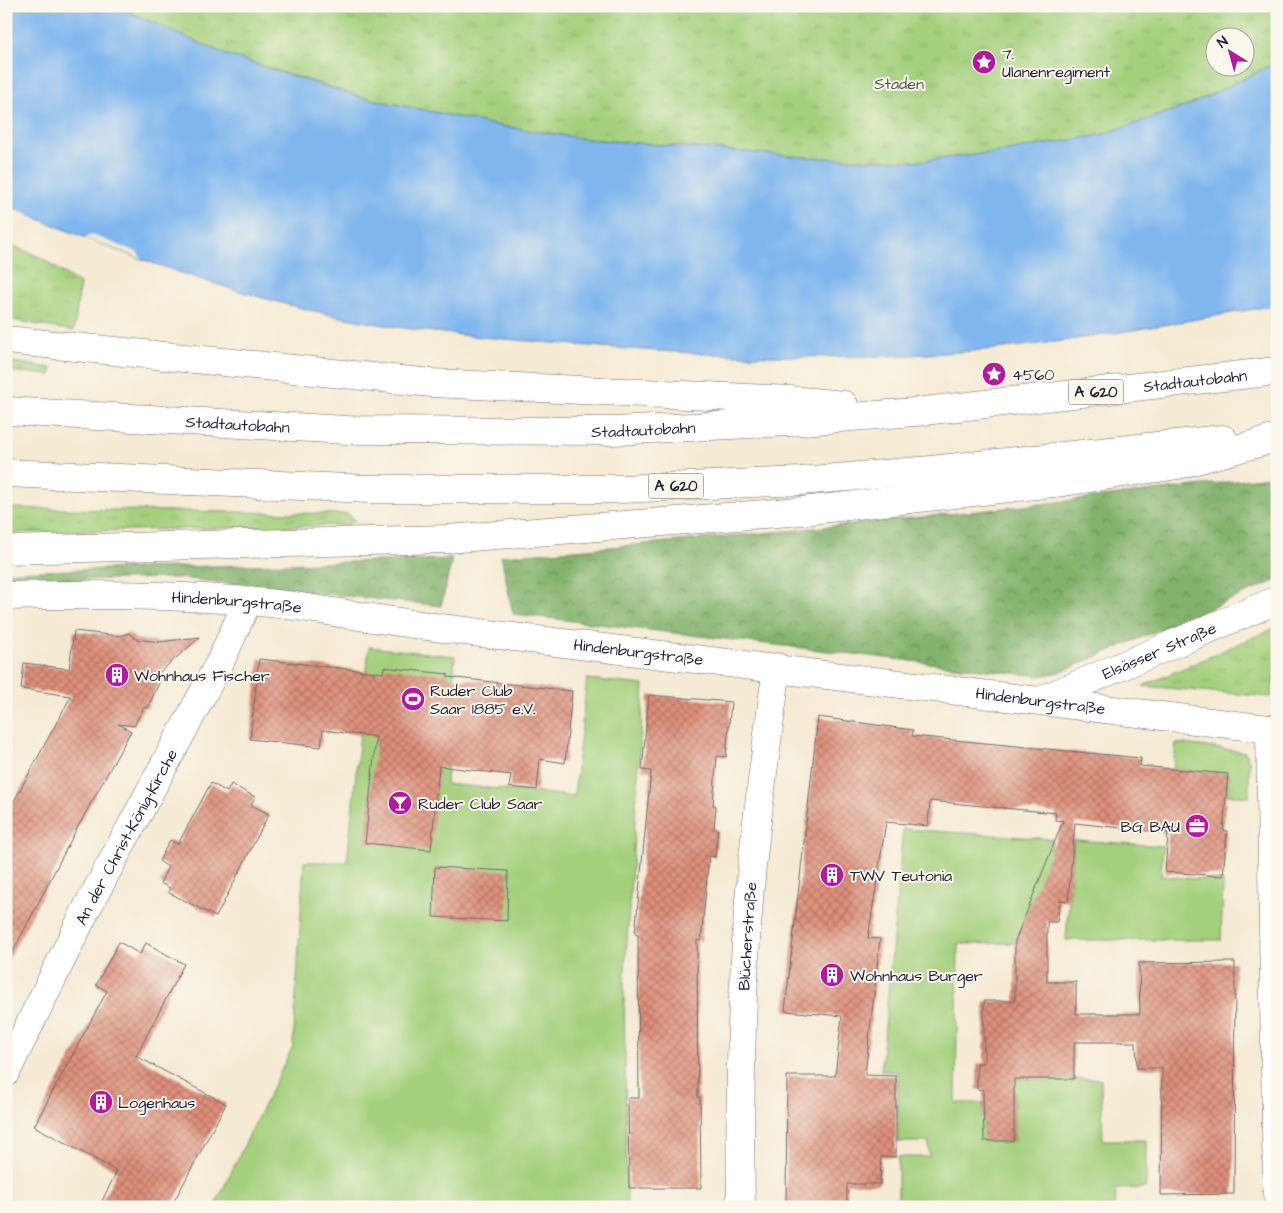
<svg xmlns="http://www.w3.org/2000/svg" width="1283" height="1213" font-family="'Architects Daughter',sans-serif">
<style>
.grass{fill:url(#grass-tufts);stroke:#63795c;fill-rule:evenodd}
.forest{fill:url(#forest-crowns);stroke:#526a54}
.garden{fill:#a4d07d;stroke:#63795c}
.water{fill:#7fb6ee;stroke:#506c94}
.pier{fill:#f5ead3}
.building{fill:url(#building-cross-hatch)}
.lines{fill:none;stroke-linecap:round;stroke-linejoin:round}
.minor-casing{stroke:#6c6870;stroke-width:29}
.highway-casing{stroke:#6c6870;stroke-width:29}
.minor{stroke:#fff;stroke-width:28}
.highway{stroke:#fff;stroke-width:28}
.labels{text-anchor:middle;stroke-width:4;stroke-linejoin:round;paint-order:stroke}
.shield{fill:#fbf7ec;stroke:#636270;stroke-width:1}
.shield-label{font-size:15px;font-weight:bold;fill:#22223b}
.poi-label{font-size:16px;fill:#22223b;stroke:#fbf7ec;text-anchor:start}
.park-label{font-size:16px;fill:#49564f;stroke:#fbf7ec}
.street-label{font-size:16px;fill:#22223b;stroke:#fbf7ec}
</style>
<defs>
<pattern id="grass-tufts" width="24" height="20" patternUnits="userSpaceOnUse" patternTransform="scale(1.25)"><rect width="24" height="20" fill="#a4d07d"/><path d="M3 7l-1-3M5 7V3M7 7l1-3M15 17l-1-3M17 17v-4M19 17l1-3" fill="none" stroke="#8db26d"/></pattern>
<pattern id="forest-crowns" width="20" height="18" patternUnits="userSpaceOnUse" patternTransform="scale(1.25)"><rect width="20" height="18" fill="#83b26c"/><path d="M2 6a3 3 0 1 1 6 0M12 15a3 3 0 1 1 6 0" fill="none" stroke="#6b905a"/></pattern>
<pattern id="building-cross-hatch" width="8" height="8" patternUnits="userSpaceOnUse" patternTransform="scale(1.25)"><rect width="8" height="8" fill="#de907a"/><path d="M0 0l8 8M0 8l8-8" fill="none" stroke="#b47565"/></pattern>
</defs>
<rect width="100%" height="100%" fill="#fbf7ec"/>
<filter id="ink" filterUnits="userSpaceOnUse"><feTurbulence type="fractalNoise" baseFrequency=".02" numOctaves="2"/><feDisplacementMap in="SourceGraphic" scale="10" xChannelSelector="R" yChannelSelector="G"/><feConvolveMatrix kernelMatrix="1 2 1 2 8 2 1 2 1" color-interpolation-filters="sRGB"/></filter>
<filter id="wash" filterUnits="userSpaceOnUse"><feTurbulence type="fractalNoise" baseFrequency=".0096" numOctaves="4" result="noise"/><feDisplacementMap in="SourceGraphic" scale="20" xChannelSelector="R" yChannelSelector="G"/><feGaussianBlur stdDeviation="1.12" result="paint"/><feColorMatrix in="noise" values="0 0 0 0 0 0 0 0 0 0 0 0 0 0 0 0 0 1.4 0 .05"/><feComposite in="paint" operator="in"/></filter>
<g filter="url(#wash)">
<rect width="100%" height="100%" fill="#f5ead3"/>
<!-- grass -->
<path class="grass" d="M 115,6 L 1277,6 L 1277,62 L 1190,105 L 1100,135 L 1007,151 L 921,161 L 816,158 L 587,139 L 501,126 L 361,97 L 222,53 ZM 1216,38 L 1246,38 L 1246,68 L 1216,68 Z
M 6,243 L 40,257 L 80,284 L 74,331 L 6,319 Z
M 6,361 L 52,368 L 51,375 L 6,371 Z
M 6,508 L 348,514 L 355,520 L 348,525 L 6,533 Z
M 1277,627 L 1277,658 L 1271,697 L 1143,686 Z"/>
<!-- forest -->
<path class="forest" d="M 1277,476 L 1277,580 L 1060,672 L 1039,676 L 513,614 L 501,556 C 760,536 1019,508 1277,476 Z
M 452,559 L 441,606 L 179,578 L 6,581 L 6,572 Z"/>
<!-- garden -->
<path class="garden" d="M 369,647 L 455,656 L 446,784 L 574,796 L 587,679 L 644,685 L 624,985 L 627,1207 L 214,1207 L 293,1046 L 304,862 L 347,862 Z
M 1176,743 L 1245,752 L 1249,761 L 1249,797 L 1227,795 L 1228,774 L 1173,769 Z
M 903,829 L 1052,839 L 1051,852 L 1015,943 L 958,944 L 956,1103 L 983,1103 L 984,1141 L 1014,1141 L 1014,1079 L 1101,1079 L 1103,1140 L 1146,1140 L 1146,1188 L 1116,1189 L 1115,1207 L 898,1207 L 898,1157 L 929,1157 L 929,1142 L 898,1142 L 898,1072 L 881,1071 Z
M 1074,840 L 1163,846 L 1161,876 L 1223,881 L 1221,940 L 1066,940 Z"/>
<!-- water -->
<path class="water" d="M 6,6 L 115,6 L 222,53 L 285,74 L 361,97 L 501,126 L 587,139 L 816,158 L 921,161 L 1007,151 L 1100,135 L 1190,105 L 1277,62 L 1277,305 C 1183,321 1089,340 994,349 C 852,363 707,356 565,344 C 492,338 418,333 346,318 C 229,294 115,252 6,205 Z"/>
<!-- pier -->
<path class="pier" d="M 92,235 L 137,252 L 142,259 L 85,238 Z"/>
<g id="blocks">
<!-- building -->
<path class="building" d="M 74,631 L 119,636 L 129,633 L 136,639 L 159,642 L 200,637 L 153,678 L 160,681 L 147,709 L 144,707 L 134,726 L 118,724 L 131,731 L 75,832 L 6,965 L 6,816 L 71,696 L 21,689 L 24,663 L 69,669 Z
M 259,659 L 383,673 L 384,667 L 400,669 L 448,674 L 448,677 L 572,691 L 565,763 L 540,759 L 537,790 L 509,787 L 511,775 L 439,766 L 431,850 L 365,843 L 376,737 L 323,730 L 321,747 L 250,739 Z
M 649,695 L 731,702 L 726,757 L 717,756 L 713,805 L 716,806 L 714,829 L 718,829 L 715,857 L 709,856 L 701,941 L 697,940 L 698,1098 L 700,1097 L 701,1188 L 629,1188 L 628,1098 L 639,1098 L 638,935 L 635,934 L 651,771 L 642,770 Z
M 818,717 L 913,730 L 912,736 L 1141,758 L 1140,766 L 1228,774 L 1223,830 L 1227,831 L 1223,876 L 1165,872 L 1168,833 L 1075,823 L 1068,901 L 1060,900 L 1057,922 L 1047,922 L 1047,982 L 1076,982 L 1076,1014 L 1140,1014 L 1139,963 L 1235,962 L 1234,1194 L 1161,1195 L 1162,1068 L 1137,1068 L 1136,1042 L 1074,1042 L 1074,1079 L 1014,1079 L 1014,1141 L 984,1141 L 983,1090 L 977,1089 L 977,1063 L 984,1063 L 984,1001 L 1015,1001 L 1015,941 L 1063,821 L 1055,820 L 1056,813 L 930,801 L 928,826 L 886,822 L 868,938 L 880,939 L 865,1075 L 896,1076 L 896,1157 L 881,1157 L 880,1184 L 847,1184 L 847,1207 L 786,1207 L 787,1076 L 835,1076 L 842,1016 L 785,1011 Z
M 211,783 L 227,792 L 231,784 L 255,797 L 251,805 L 269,814 L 216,917 L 168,892 L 170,888 L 160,883 L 168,867 L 159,861 L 170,840 L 178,844 Z
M 435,867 L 508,871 L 507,921 L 433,917 Z
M 119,942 L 140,954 L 146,943 L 184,964 L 136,1056 L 226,1104 L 171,1207 L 99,1207 L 117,1171 L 34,1126 L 107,991 L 96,985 Z"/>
</g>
</g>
<g filter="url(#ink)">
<use href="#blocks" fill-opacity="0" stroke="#6c6870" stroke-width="1"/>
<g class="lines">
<!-- minor casing -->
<g class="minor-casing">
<g id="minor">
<path id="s1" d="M 6,596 C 102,594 200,594 295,606 C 354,615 413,625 473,632 C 741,663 1009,696 1277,730"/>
<path id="s2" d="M 1044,699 L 1277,600"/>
<path d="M 1270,729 L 1277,1194"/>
<path id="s3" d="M 6,1072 L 88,906 L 220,662 L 247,603"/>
<path id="s4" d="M 741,1207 C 739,1093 741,979 752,866 C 759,799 768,733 777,667"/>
</g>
</g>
<!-- highway casing -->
<g class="highway-casing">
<g id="highway">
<path d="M 6,340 L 432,383 L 790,400 L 844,405"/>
<path id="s5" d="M 6,411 L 347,430 L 613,431 L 790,422 L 915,412 L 1277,371"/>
<path d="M 6,473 L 370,489 L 622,489 L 800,481 L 931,470 L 1223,439"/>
<path d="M 6,550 L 447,539 L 802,511 L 1063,482 L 1178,465 L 1277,438"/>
</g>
</g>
<!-- minor -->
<use href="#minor" class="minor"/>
<!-- highway -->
<use href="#highway" class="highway"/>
</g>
</g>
<!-- icons -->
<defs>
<g id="sight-disc" transform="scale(1.25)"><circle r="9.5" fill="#b5179e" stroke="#fbf7ec"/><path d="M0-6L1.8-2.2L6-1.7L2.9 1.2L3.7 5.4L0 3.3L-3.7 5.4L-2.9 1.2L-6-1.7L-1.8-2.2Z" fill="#fff"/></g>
<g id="building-disc" transform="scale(1.25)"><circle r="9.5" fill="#b5179e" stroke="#fbf7ec"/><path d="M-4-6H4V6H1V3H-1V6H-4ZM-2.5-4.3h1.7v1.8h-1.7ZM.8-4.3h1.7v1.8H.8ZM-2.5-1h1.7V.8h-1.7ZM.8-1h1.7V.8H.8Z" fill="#fff"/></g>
<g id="stadium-disc" transform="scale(1.25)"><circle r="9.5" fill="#b5179e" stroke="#fbf7ec"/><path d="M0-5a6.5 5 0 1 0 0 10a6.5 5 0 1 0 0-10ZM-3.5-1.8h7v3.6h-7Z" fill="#fff"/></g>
<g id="bar-disc" transform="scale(1.25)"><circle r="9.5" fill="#b5179e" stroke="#fbf7ec"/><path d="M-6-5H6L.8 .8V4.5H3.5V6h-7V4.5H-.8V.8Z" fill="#fff"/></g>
<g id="office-disc" transform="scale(1.25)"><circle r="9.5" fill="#b5179e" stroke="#fbf7ec"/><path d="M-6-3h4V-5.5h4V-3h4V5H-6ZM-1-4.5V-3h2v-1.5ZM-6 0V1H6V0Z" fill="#fff"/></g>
</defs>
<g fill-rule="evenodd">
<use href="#sight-disc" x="984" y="62"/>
<use href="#sight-disc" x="994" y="374"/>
<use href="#building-disc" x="117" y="675"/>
<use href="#stadium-disc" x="413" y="699"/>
<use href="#bar-disc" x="400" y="803"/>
<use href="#office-disc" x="1197" y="826"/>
<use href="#building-disc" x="832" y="875"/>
<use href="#building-disc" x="832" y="975"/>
<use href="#building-disc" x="101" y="1102"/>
</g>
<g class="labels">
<!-- shield labels -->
<g class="shield">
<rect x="1068.5" y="379.5" width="55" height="25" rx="4"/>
<rect x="648.5" y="473.5" width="55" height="25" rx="4"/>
</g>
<g class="shield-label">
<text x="1096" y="397">A 620</text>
<text x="676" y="491">A 620</text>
</g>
<!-- poi labels -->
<g class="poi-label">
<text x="1002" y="59">7.<tspan x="1002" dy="18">Ulanenregiment</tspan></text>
<text x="1012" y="380">4560</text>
<text x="134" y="681">Wohnhaus Fischer</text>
<text x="430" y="696">Ruder Club<tspan x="430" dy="18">Saar 1885 e.V.</tspan></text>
<text x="418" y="809">Ruder Club Saar</text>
<text x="1180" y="832" text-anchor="end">BG BAU</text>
<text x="850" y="881">TWV Teutonia</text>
<text x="850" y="981">Wohnhaus Burger</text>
<text x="118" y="1108">Logenhaus</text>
</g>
<!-- park labels -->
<g class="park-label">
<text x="899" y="89">Staden</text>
</g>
<!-- street labels -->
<g class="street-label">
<text dy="6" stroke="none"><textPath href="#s5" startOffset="1192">Stadtautobahn</textPath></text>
<text dy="6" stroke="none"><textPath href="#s5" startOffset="232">Stadtautobahn</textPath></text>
<text dy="6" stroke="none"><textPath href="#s5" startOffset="638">Stadtautobahn</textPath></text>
<text dy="6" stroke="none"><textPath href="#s1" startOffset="231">Hindenburgstraße</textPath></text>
<text dy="6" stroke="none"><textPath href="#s1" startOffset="636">Hindenburgstraße</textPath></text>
<text dy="6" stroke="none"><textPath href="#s2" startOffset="125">Elsässer Straße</textPath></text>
<text dy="6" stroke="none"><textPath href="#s1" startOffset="1041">Hindenburgstraße</textPath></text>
<text dy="6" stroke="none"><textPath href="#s3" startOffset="264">An der Christ-König-Kirche</textPath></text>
<text dy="6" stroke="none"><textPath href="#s4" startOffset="271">Blücherstraße</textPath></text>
</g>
</g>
<!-- margin -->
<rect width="1283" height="1213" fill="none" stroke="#fbf7ec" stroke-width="25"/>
<!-- north arrow -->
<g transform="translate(1230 52) rotate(323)"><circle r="24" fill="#fbf7ec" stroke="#a4a2a5"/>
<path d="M0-4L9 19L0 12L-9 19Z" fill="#b5179e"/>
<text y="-8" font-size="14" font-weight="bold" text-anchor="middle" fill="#22223b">N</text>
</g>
</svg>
